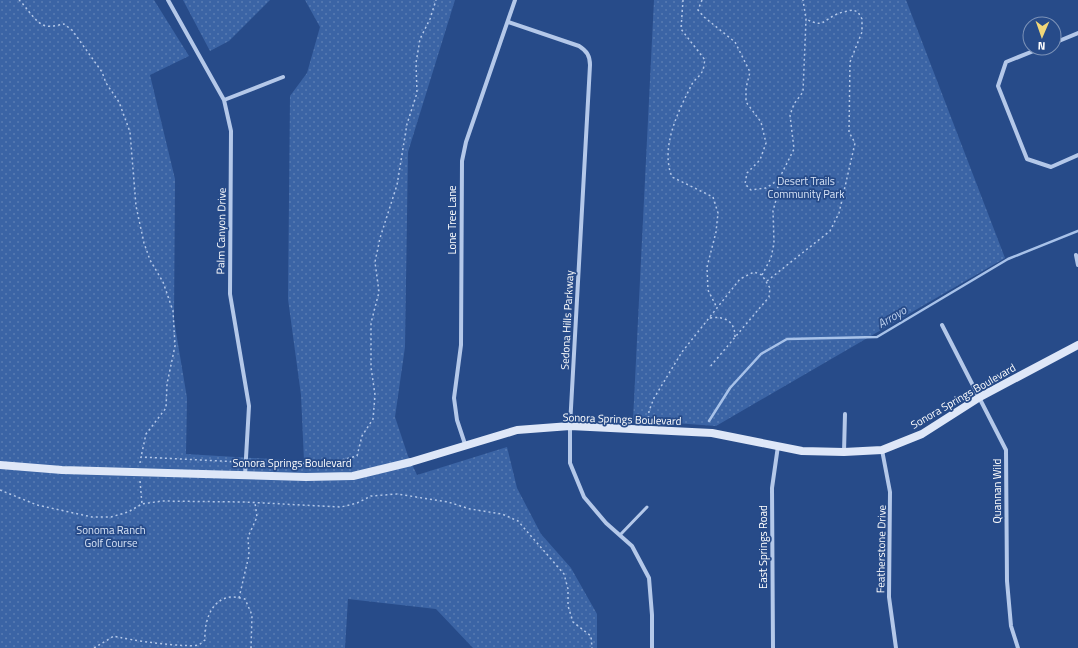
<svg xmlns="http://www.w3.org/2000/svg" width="1078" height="648" font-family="'Titillium Web',sans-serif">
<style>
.park{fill:url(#park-dots)}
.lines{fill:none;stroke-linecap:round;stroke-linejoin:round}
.stream{stroke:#a8c2e9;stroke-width:2.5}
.path{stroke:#b4c8e9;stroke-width:1.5;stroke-dasharray:2 3;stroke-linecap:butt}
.lane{stroke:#b4c8e9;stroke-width:3}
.street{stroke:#b4c8e9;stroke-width:4}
.secondary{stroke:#dee7f8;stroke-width:8}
.labels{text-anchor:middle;stroke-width:3.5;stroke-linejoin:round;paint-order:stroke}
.park-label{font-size:11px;fill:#d8e4f7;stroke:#274b89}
.street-label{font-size:11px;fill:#fff;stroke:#274b89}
.water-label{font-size:12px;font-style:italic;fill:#bfd2f0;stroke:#274b89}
</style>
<defs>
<pattern id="park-dots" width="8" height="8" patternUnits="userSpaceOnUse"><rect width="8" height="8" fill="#3b64a5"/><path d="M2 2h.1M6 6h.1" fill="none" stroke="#587bb2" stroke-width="1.8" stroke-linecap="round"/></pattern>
</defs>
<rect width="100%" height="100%" fill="#274b89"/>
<!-- park -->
<path class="park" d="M 0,0 L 154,0 L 189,56 L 150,75 L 175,179 L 174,320 L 187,398 L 186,454 L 304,461 L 301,395 L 288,299 L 290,96 L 307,73 L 320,27 L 305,0 L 455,0 L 408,152 L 405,347 L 395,417 L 408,456 L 417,475 L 507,447 L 517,488 L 541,534 L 571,568 L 597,614 L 597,648 L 473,648 L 436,609 L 348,599 L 345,648 L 0,648 Z
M 183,0 L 270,0 L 229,41 L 210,51 Z
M 654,0 L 906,0 L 1005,258 L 716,426 L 633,420 Z"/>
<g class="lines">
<!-- stream -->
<path class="stream" d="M 709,421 L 730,388 L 761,354 L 787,339 L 877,337 L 1008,259 L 1078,231"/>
<!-- path -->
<path class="path" d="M 19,0 C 27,7 36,25 47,26 C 52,27 59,25 64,24 L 72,30 L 102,72 L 106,83 L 119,102 L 130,132 L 136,206 L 144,243 L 150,260 L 163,282 L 173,311 L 175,346 L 167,384 L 166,408 L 146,434 L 141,457
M 683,0 L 681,29 L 705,60 C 704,63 704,69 702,72 C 700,76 695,79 692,84 C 678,112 660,147 672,177 L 713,197 L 718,213 L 716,232 L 707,267 L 708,290 L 717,308
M 702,0 L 698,10 L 704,17 L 735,42 L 750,72 L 746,88 L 746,102 L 761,122 L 766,143 L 760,160 L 747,173 L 745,184 L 751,190 L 766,188 L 778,180
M 762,275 L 771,258 L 774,243 L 773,211 L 776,200 L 779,179 L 794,149 L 790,115 L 794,104 L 803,92 L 806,19 L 803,0
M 767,281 L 830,231 L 839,213 L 855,143 L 849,132 L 850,62 L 862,32 L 862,19 L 858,12 L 853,10 C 848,11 842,12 837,14 C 822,21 824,28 806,19
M 710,318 C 725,316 735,321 735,337
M 648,423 L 649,411 L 654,398 L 682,352 L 740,279 L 754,272 L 762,275 L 770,288 L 769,297 L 709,368
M 253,462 L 325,464 L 357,456 L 362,436 L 373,419 L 375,395 L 371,367 L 371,323 L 379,292 L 375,262 L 380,238 L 397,185 L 407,124 L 417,93 L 416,63 L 420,39 L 430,19 L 436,0
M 140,463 L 141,457 L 241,462
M 140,481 L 142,504
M 0,490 L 37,505 L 92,517 L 111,517 L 128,512 L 142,504 L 162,501 L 243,502 L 341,507 L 357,503 L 371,496 L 397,494 L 448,502 L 470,509 L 502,514 L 518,521 L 564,574 L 568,589 L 568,606 L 573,622 L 591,636 L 592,648
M 239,598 L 249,555 L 248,537 L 257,517 L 255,503
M 94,648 L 114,636 C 127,640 187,648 198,645 C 201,644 203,641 205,640 C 204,622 211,598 232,597 C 236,597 241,598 245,599 L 252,615 L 251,648"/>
<!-- lane -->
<path class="lane" d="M 620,535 L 647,507"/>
<!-- street -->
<path class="street" d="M 168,0 L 224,100 L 231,131 L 230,294 L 249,406 L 245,475
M 508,22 L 579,46 C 587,51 590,56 590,65 L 570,426 L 570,463 L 584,497 L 606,523 L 632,546 L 649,578 L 652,615 L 652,648
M 1054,43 L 1078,33
M 1041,48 L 1006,62 L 998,86 L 1027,159 L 1051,167 L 1078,155
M 224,100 L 283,77
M 1076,255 L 1078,265
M 942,325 L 1006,450 L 1007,581 L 1011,626 L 1018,648
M 466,447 L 457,420 L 454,398 L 461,345 L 462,161 L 466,142 L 515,0
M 882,450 L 890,492 L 889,597 L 896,648
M 844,452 L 845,414
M 773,648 L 772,488 L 778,446"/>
<!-- secondary -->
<path class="secondary" d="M 0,465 L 62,470 L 306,477 L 353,476 L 411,462 L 517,430 L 570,426 L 712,433 L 802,451 L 844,452 L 882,450 L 922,434 L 980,397 L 1078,345"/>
</g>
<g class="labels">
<!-- park labels -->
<g class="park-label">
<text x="806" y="185">Desert Trails<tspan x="806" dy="13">Community Park</tspan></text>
<text x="111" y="534">Sonoma Ranch<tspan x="111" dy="13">Golf Course</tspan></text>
</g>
<!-- street labels -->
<g class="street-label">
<text transform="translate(452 220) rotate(-90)" y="4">Lone Tree Lane</text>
<text transform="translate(221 231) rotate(-89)" y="4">Palm Canyon Drive</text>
<text transform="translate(567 320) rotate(-87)" y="4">Sedona Hills Parkway</text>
<text transform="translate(963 396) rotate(-30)" y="4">Sonora Springs Boulevard</text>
<text transform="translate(622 419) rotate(2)" y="4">Sonora Springs Boulevard</text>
<text x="292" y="467">Sonora Springs Boulevard</text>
<text transform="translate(997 491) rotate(-90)" y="4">Quannan Wild</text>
<text transform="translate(763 547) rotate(-90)" y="4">East Springs Road</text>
<text transform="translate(881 549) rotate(-89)" y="4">Featherstone Drive</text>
</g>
<!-- water labels -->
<g class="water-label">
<text transform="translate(892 317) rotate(-31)" y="4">Arroyo</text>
</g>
</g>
<!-- north arrow -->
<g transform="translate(1042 36) rotate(182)"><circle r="19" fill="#274b89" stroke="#7d93b8"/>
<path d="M0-3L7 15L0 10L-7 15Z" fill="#f1d779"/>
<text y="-6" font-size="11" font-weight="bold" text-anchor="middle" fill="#ffffff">N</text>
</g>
</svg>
